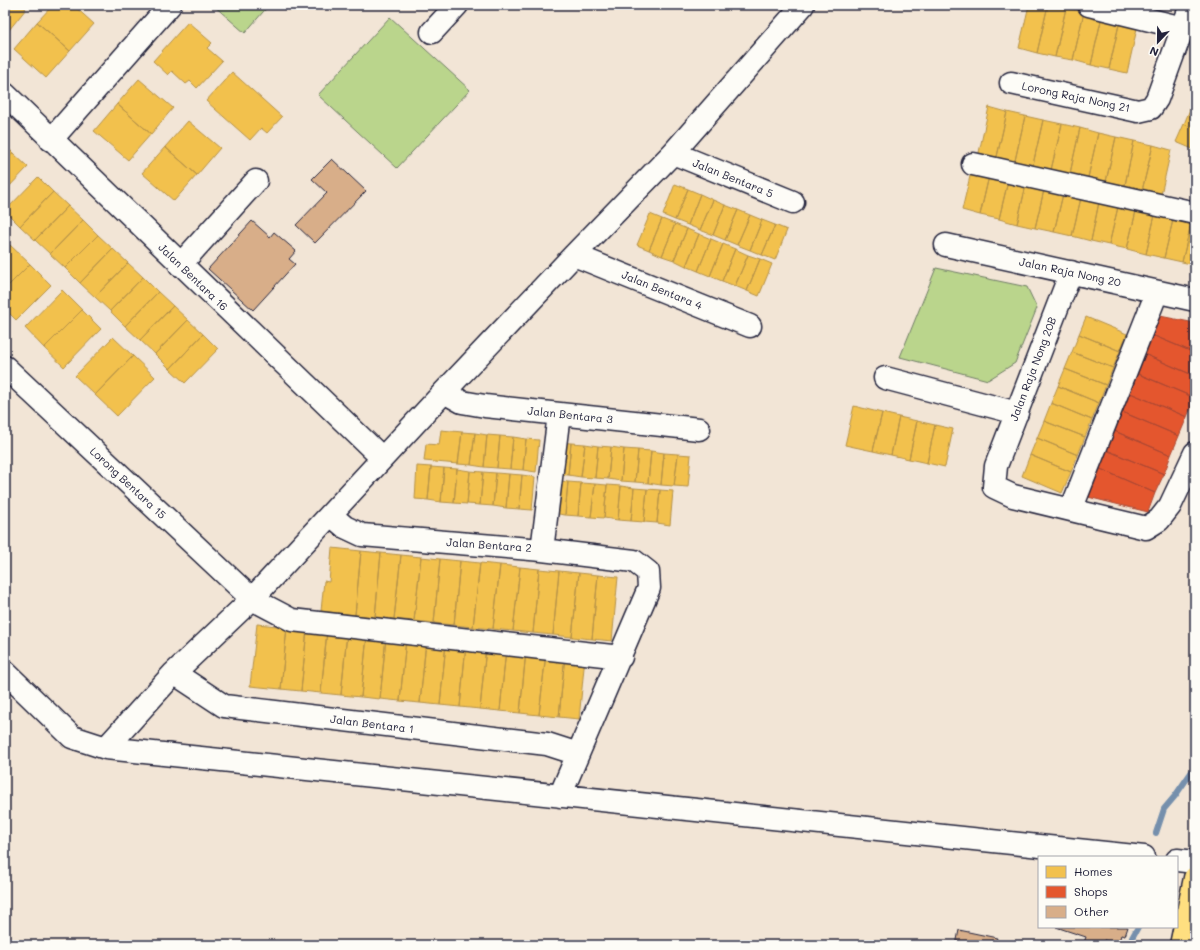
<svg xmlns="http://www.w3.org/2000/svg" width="1200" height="950" font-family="Mali,sans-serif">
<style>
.green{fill:#bad58c;stroke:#6e7c64}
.homes{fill:#f2c14e;stroke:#b49148}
.shops{fill:#e4572e;stroke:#aa4732}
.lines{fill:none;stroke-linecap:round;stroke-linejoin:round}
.stream{stroke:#748fac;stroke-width:6}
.building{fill:#d8ae89;stroke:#22223b}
.minor-casing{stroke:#22223b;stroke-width:25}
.major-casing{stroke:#22223b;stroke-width:25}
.minor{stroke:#fdfcf7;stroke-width:22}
.major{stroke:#ffdf80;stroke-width:22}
.labels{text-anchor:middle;stroke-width:4;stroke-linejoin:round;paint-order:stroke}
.street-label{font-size:11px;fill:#22223b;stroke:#fdfcf7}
</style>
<rect width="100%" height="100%" fill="#f2e5d6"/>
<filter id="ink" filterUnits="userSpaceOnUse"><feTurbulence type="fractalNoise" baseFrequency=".025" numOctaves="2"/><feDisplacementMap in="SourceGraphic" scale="8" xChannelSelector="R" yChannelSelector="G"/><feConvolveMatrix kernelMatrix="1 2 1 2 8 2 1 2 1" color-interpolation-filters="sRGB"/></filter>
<g filter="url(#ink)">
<!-- green -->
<path class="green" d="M 213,5 L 269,5 L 245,33 Z
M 390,17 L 470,90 L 397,168 L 318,95 Z
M 936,268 L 1027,287 L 1037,308 L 1015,363 L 988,380 L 900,357 Z"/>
<!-- homes -->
<path class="homes" d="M 5,5 L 21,5 L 26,9 L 5,35 Z
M 53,5 L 73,5 L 94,24 L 70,51 L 37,22 Z
M 1029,5 L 1048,5 L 1037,53 L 1019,48 Z
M 1048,5 L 1066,8 L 1055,57 L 1037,53 Z
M 1066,8 L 1084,12 L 1073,60 L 1055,57 Z
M 1084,12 L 1102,16 L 1091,65 L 1073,60 Z
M 1102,16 L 1120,20 L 1109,69 L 1091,65 Z
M 1120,20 L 1138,24 L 1127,73 L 1109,69 Z
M 37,22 L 70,51 L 46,78 L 14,49 Z
M 188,22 L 212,43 L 207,48 L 222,61 L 197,88 L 190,81 L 186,84 L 172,71 L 168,75 L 153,61 Z
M 232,72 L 282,117 L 267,133 L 261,128 L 250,140 L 206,101 Z
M 139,79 L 173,108 L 151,134 L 117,104 Z
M 117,104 L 151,134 L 128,160 L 94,131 Z
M 989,107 L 1007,112 L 996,161 L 978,157 Z
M 1191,107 L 1195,109 L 1195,129 L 1184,124 Z
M 1007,112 L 1025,116 L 1014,165 L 996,161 Z
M 1025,116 L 1043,120 L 1032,169 L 1014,165 Z
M 1043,120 L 1062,124 L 1050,174 L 1032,169 Z
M 188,121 L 220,148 L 197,175 L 165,147 Z
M 1062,124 L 1080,128 L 1069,178 L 1050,174 Z
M 1184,124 L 1195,129 L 1195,150 L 1176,142 Z
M 1080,128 L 1098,133 L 1087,182 L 1069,178 Z
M 1098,133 L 1116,137 L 1105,186 L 1087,182 Z
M 1116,137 L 1134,141 L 1124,190 L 1105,186 Z
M 1134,141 L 1153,145 L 1141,195 L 1124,190 Z
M 5,145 L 13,153 L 5,161 Z
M 1153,145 L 1171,150 L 1160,199 L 1141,195 Z
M 165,147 L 197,175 L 174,201 L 142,173 Z
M 13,153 L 28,167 L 5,191 L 5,161 Z
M 971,172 L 989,176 L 980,215 L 962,210 Z
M 989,176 L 1008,181 L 999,219 L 980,215 Z
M 38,177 L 53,192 L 20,226 L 5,211 Z
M 1008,181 L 1026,185 L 1017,224 L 999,219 Z
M 675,184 L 688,189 L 675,220 L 663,215 Z
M 1026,185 L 1044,190 L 1035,228 L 1017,224 Z
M 688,189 L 700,194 L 688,225 L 675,220 Z
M 1044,190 L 1063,194 L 1054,232 L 1035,228 Z
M 53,192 L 68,206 L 35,240 L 20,226 Z
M 700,194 L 713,200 L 700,230 L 688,225 Z
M 1063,194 L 1081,198 L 1072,236 L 1054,232 Z
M 1081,198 L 1099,202 L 1091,241 L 1072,236 Z
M 713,200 L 725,205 L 713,235 L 700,230 Z
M 1099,202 L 1118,207 L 1109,245 L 1091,241 Z
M 725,205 L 738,210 L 725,240 L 713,235 Z
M 68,206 L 83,220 L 50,254 L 35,240 Z
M 1118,207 L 1136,211 L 1127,249 L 1109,245 Z
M 738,210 L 750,215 L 737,245 L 725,240 Z
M 1136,211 L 1155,215 L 1146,254 L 1127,249 Z
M 650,214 L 662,219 L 649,250 L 637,245 Z
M 750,215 L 762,220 L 750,250 L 737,245 Z
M 1155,215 L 1173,220 L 1164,258 L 1146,254 Z
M 662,219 L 675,224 L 662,256 L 649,250 Z
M 83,220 L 98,235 L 65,268 L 50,254 Z
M 762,220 L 775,225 L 762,255 L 750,250 Z
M 1173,220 L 1191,224 L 1182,262 L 1164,258 Z
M 675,224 L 687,229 L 674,260 L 662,256 Z
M 1191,224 L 1195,225 L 1195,265 L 1182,262 Z
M 775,225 L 787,230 L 775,260 L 762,255 Z
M 687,229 L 699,234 L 686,266 L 674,260 Z
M 699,234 L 711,239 L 698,271 L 686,266 Z
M 98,235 L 113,249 L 80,283 L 65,268 Z
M 711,239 L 723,244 L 710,276 L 698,271 Z
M 723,244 L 735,249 L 722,281 L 710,276 Z
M 10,245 L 30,264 L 5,289 L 5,250 Z
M 113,249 L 128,263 L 95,297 L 80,283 Z
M 735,249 L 748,255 L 735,286 L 722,281 Z
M 748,255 L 760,259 L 747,291 L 735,286 Z
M 760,259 L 772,264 L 759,296 L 747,291 Z
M 128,263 L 143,277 L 110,311 L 95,297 Z
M 30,264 L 51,285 L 16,320 L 5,309 L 5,289 Z
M 143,277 L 158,292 L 125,326 L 110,311 Z
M 62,290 L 82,310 L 44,348 L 25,328 Z
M 158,292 L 173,306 L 140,340 L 125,326 Z
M 173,306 L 188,320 L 155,354 L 140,340 Z
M 82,310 L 101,329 L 64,367 L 44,348 Z
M 1086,317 L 1127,334 L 1120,351 L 1079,334 Z
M 188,320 L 203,334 L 170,369 L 155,354 Z
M 203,334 L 218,349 L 185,383 L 170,369 Z
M 1079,334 L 1120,351 L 1113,368 L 1072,352 Z
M 113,337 L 133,356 L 95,395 L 75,376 Z
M 1072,352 L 1113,368 L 1106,385 L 1065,369 Z
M 133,356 L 155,377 L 117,416 L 95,395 Z
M 1065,369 L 1106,385 L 1099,403 L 1058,386 Z
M 1058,386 L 1099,403 L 1092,420 L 1051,403 Z
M 1051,403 L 1092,420 L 1085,437 L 1044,421 Z
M 854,406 L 882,413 L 873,451 L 845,445 Z
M 882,413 L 899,417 L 891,455 L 873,451 Z
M 899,417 L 917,421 L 909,459 L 891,455 Z
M 917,421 L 935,425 L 927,463 L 909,459 Z
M 1044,421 L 1085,437 L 1078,455 L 1037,438 Z
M 935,425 L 953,429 L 945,467 L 927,463 Z
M 441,430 L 462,432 L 458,464 L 424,461 L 426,444 L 439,445 Z
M 462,432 L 475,433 L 471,465 L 458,464 Z
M 475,433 L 487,435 L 484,467 L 471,465 Z
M 487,435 L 500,436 L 497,468 L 484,467 Z
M 500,436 L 513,437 L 510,469 L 497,468 Z
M 513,437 L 526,439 L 523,470 L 510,469 Z
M 1037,438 L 1078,455 L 1071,472 L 1030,455 Z
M 526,439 L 539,440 L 536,472 L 523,470 Z
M 558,442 L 571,443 L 568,475 L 555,474 Z
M 571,443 L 585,444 L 581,477 L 568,475 Z
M 585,444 L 598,446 L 595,478 L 581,477 Z
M 598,446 L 611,447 L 608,479 L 595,478 Z
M 611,447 L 624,449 L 621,481 L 608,479 Z
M 624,449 L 638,450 L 635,482 L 621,481 Z
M 638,450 L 651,451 L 648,483 L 635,482 Z
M 651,451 L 664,453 L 661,485 L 648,483 Z
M 664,453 L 678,454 L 674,486 L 661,485 Z
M 678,454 L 691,455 L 688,487 L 674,486 Z
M 1030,455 L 1071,472 L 1062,493 L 1022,476 Z
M 417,466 L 431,467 L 428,500 L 415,499 Z
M 431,467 L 444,468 L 441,502 L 428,500 Z
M 444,468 L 457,469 L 454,503 L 441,502 Z
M 457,469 L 470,471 L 467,504 L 454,503 Z
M 470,471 L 483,472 L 480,505 L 467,504 Z
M 483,472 L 496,473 L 493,506 L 480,505 Z
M 496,473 L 509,474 L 506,508 L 493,506 Z
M 509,474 L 522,475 L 519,509 L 506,508 Z
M 522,475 L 535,477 L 532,510 L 519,509 Z
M 555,480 L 568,482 L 565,515 L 552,513 Z
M 568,482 L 581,483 L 578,516 L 565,515 Z
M 581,483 L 595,484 L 591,517 L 578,516 Z
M 595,484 L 607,485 L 604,518 L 591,517 Z
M 607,485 L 621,486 L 618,520 L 604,518 Z
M 621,486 L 634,488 L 631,521 L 618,520 Z
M 634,488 L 647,489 L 644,522 L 631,521 Z
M 647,489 L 660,490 L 657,523 L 644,522 Z
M 660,490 L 673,491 L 670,525 L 657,523 Z
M 332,548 L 361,551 L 355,615 L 321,611 L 324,581 L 329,582 Z
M 361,551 L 381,553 L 375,617 L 355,615 Z
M 381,553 L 401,555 L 394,619 L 375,617 Z
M 401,555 L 421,557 L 414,621 L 394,619 Z
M 421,557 L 440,559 L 434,623 L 414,621 Z
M 440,559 L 460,561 L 454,625 L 434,623 Z
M 460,561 L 480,563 L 473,627 L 454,625 Z
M 480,563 L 500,565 L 493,629 L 473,627 Z
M 500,565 L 520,567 L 513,631 L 493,629 Z
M 520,567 L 539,569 L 533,633 L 513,631 Z
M 539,569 L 559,571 L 553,635 L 533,633 Z
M 559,571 L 579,573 L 572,637 L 553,635 Z
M 579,573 L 598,575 L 592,639 L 572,637 Z
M 598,575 L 618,577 L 612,641 L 592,639 Z
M 257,624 L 287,627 L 281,689 L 250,686 Z
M 287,627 L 307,629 L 301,691 L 281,689 Z
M 307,629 L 327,631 L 321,693 L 301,691 Z
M 327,631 L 347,633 L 341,695 L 321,693 Z
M 347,633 L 367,635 L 361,697 L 341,695 Z
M 367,635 L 386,637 L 380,699 L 361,697 Z
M 386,637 L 406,639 L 400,701 L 380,699 Z
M 406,639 L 426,641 L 420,703 L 400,701 Z
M 426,641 L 446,643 L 440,705 L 420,703 Z
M 446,643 L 466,645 L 460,707 L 440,705 Z
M 466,645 L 486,647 L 480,709 L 460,707 Z
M 486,647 L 506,649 L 500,711 L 480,709 Z
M 506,649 L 526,651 L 520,713 L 500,711 Z
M 526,651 L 546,653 L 539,715 L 520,713 Z
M 546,653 L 565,655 L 559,717 L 539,715 Z
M 565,655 L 585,657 L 579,719 L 559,717 Z"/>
<!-- shops -->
<path class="shops" d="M 1160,316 L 1195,323 L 1195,353 L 1152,335 Z
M 1152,335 L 1195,353 L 1195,376 L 1144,354 Z
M 1144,354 L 1195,376 L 1195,398 L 1136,373 Z
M 1136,373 L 1195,398 L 1187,417 L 1128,392 Z
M 1128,392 L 1187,417 L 1179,436 L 1120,411 Z
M 1120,411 L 1179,436 L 1171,455 L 1112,430 Z
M 1112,430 L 1171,455 L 1164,474 L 1104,449 Z
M 1104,449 L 1164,474 L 1155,493 L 1096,467 Z
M 1096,467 L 1155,493 L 1148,512 L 1084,496 Z"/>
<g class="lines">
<!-- stream -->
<path class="stream" d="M 1156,833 L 1164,809 L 1175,796 L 1195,767
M 1128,945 L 1138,927"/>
</g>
<!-- building -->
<path class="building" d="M 332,159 L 366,191 L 315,243 L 296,225 L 327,193 L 312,179 Z
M 252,221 L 270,237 L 274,232 L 296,251 L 289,259 L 295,264 L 253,310 L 208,269 Z
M 1056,927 L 1128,927 L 1125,936 L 1121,935 L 1118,944 L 1104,940 L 1102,945 L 1083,945 L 1086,937 Z
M 959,930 L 997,938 L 995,945 L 956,945 Z"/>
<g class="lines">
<!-- minor casing -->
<g class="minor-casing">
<path id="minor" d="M 1089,5 L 1183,28
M 432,32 L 457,5
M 1011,83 L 1138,111 L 1151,108 L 1157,99 L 1191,5
M 5,94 L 382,458
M 51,140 L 170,5
M 673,153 L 793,202
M 973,164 L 1195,213
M 946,245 L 1195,300
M 574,255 L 750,326
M 180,265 L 256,181
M 1071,272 L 996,466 L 994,487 L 1013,496 L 1146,528 L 1159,520 L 1170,506 L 1195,453
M 5,367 L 252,599 L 292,620 L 621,657
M 885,378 L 1017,413
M 444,392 L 462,402 L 485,406 L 699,429
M 1071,510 L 1157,292
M 331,515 L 345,527 L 362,535 L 542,550 L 634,561 L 648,572 L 649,588 L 560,796
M 542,550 L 559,414
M 5,672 L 72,737 L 106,748 L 1144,857
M 174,673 L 224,706 L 547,744 L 578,754
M 106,748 L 174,673 L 252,599 L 444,392 L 574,255 L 673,153 L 803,5
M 1177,860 L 1195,862"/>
</g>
<!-- major casing -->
<g class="major-casing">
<path id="major" d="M 1181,945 L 1195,878"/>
</g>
<!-- minor -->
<use href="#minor" class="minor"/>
<!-- major -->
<use href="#major" class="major"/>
</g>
</g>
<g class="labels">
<!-- street labels -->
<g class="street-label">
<text transform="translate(1076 97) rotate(12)" y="4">Lorong Raja Nong 21</text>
<text transform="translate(733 178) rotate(22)" y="4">Jalan Bentara 5</text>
<text transform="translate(1070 272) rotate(12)" y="4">Jalan Raja Nong 20</text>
<text transform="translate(193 277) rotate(44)" y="4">Jalan Bentara 16</text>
<text transform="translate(662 290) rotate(22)" y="4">Jalan Bentara 4</text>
<text transform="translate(1033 369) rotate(-69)" y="4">Jalan Raja Nong 20B</text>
<text transform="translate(570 415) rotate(6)" y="4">Jalan Bentara 3</text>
<text transform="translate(128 483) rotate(43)" y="4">Lorong Bentara 15</text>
<text transform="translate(489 545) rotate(4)" y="4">Jalan Bentara 2</text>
<text transform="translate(372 724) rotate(7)" y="4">Jalan Bentara 1</text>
</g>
</g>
<!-- margin -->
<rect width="1200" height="950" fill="none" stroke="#fdfcf7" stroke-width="20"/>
<rect x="10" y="10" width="1180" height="930" fill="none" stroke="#22223b" stroke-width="1.5" filter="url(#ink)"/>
<!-- legend -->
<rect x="1038" y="856" width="140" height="72" fill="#fdfcf7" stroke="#a5a5ac"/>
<rect x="1046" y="866" width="20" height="12" fill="#f2c14e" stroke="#a5a5ac"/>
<text x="1074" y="876" font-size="12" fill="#22223b">Homes</text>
<rect x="1046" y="886" width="20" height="12" fill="#e4572e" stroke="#a5a5ac"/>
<text x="1074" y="896" font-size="12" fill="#22223b">Shops</text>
<rect x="1046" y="906" width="20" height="12" fill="#d8ae89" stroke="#a5a5ac"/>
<text x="1074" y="916" font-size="12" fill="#22223b">Other</text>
<!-- north arrow -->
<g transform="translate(1158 42) rotate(202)" stroke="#fdfcf7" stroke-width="3" paint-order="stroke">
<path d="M0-3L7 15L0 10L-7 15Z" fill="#22223b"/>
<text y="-6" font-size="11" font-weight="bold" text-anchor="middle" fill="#22223b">N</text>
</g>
</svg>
